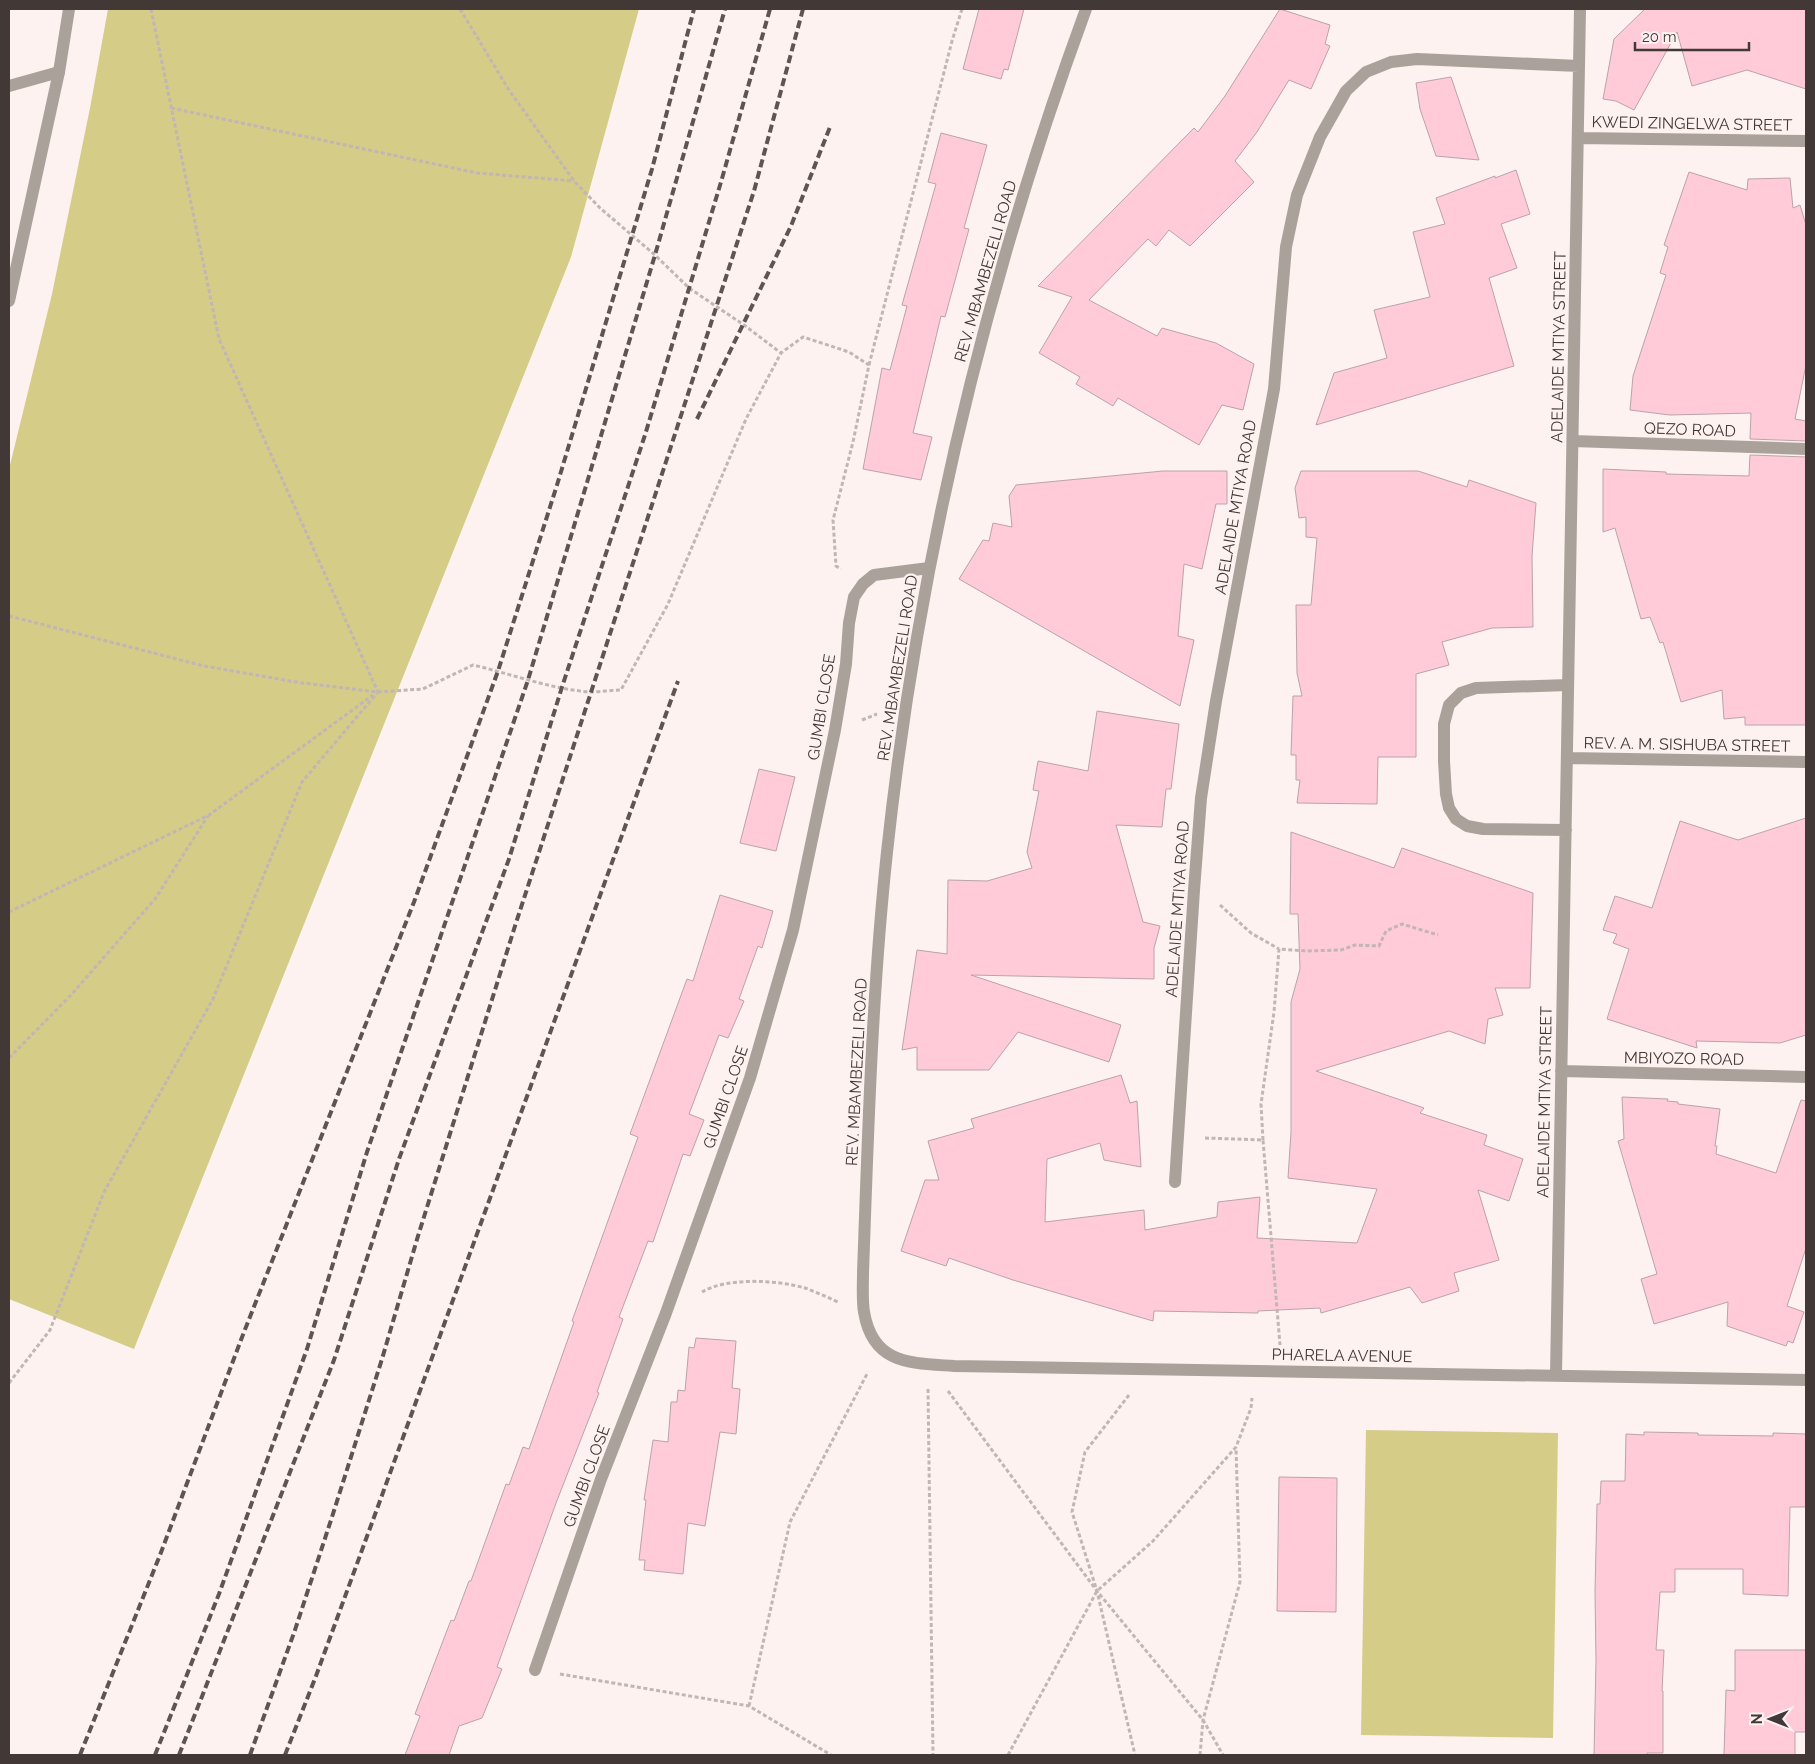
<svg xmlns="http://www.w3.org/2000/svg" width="1815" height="1764" font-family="Raleway,sans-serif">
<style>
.green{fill:#d5cc88}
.building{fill:#ffcbd9;stroke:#bca2a9}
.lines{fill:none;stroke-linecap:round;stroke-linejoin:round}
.path{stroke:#c1b6b3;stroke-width:3;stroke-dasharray:4 2.5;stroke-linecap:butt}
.service{stroke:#aaa29a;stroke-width:12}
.minor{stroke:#aaa29a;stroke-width:12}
.rail{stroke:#5f5451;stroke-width:4;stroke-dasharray:8 4;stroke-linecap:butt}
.labels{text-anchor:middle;stroke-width:4.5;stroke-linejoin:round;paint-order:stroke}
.street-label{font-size:16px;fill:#423835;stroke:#fdf2ef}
</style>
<rect width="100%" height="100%" fill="#fdf2ef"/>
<!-- green -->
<path class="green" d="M 108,9 L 639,9 L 571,257 L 134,1349 L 9,1299 L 9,469 L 52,294 L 90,108 Z
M 1366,1430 L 1558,1433 L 1553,1738 L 1361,1735 Z"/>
<!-- building -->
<path class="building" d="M 979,9 L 1024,9 L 1008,70 L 1004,69 L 1001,79 L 963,69 Z
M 1280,9 L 1330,25 L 1325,44 L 1330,46 L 1311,89 L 1289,80 L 1257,132 L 1235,161 L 1254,182 L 1190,246 L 1169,230 L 1156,246 L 1148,239 L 1089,300 L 1157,336 L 1162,328 L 1216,343 L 1254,364 L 1243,410 L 1222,405 L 1199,445 L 1118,398 L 1113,406 L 1076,384 L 1080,377 L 1039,353 L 1072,297 L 1038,286 L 1194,128 L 1198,132 L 1225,96 Z
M 1645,9 L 1806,9 L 1806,89 L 1747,70 L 1692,86 L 1677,32 L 1634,110 L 1616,101 L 1603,99 L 1614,39 Z
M 1451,77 L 1479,160 L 1436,156 L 1420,109 L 1416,83 Z
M 941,133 L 987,145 L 964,228 L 969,229 L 945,317 L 941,316 L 913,433 L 932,437 L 921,480 L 863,469 L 882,368 L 890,370 L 907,306 L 902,305 L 936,184 L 928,182 Z
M 1516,170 L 1530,214 L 1501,224 L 1517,268 L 1489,278 L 1514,366 L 1316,425 L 1334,373 L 1387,358 L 1374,310 L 1430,297 L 1413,232 L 1445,224 L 1436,198 L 1495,176 L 1495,178 Z
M 1689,172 L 1747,190 L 1748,179 L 1790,178 L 1793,208 L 1800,205 L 1806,225 L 1806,365 L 1795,419 L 1806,421 L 1806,441 L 1750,439 L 1751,413 L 1670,415 L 1630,410 L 1633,376 L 1666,275 L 1660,273 L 1668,247 L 1664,245 Z
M 1750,455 L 1806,457 L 1806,725 L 1745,725 L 1745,717 L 1724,719 L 1722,690 L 1681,702 L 1663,642 L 1660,643 L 1650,617 L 1641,619 L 1615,528 L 1603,532 L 1603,469 L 1666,472 L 1666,474 L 1749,476 Z
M 1163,471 L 1227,471 L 1227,504 L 1216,504 L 1202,569 L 1184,564 L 1178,636 L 1194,640 L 1180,706 L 959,579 L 983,540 L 989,541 L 993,523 L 1012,527 L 1009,496 L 1016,485 Z
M 1301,471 L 1418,471 L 1467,487 L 1469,480 L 1536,503 L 1532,556 L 1533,627 L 1492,628 L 1442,642 L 1449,665 L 1416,674 L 1416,757 L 1378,757 L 1377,804 L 1297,803 L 1300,780 L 1296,780 L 1296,755 L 1291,755 L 1293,696 L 1302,696 L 1297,673 L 1296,605 L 1311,605 L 1317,538 L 1306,537 L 1306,517 L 1299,518 L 1295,488 Z
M 1097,711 L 1179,724 L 1171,789 L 1166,789 L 1162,827 L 1116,825 L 1143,922 L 1160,926 L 1154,948 L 1154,979 L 971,975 L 1121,1025 L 1109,1062 L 1018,1032 L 989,1070 L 917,1070 L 917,1047 L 902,1050 L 917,950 L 947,954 L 948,880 L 987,881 L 1032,868 L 1027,852 L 1039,791 L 1033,790 L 1038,761 L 1088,771 Z
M 759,769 L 795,777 L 776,851 L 740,843 Z
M 1806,818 L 1806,1035 L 1780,1043 L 1696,1041 L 1697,1048 L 1607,1019 L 1629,949 L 1613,943 L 1617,934 L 1603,930 L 1615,896 L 1652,908 L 1680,821 L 1738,840 Z
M 1291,832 L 1394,868 L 1402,848 L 1533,893 L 1530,988 L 1495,988 L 1503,1015 L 1488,1019 L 1485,1044 L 1449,1031 L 1316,1071 L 1424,1108 L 1420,1113 L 1487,1135 L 1484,1145 L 1523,1159 L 1509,1201 L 1478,1190 L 1499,1260 L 1454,1273 L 1459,1291 L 1422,1303 L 1410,1287 L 1321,1313 L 1320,1308 L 1258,1311 L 1258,1313 L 1154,1311 L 1153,1321 L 1013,1280 L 949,1258 L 946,1266 L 901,1251 L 925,1180 L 939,1180 L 928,1141 L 974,1128 L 971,1119 L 1121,1075 L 1130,1103 L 1137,1101 L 1141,1167 L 1104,1160 L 1100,1143 L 1047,1159 L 1045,1222 L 1144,1210 L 1145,1230 L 1217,1217 L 1218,1202 L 1260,1197 L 1257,1238 L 1357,1243 L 1377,1189 L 1288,1178 L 1291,1132 L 1291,1002 L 1300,969 L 1298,914 L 1290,914 Z
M 720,895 L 773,911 L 762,948 L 758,946 L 739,999 L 744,1001 L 728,1038 L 719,1035 L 689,1114 L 704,1120 L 690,1156 L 683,1154 L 653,1242 L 648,1241 L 619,1317 L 623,1319 L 597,1392 L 599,1393 L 556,1503 L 497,1667 L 502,1669 L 482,1718 L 459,1726 L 449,1755 L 405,1755 L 420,1716 L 415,1714 L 451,1620 L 454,1621 L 469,1581 L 471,1581 L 506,1484 L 509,1485 L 523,1447 L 529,1449 L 574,1322 L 572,1321 L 638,1137 L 630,1134 L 687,979 L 693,981 Z
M 1622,1097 L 1668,1099 L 1667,1101 L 1678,1102 L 1678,1104 L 1720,1109 L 1715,1146 L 1717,1146 L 1716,1154 L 1776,1173 L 1801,1100 L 1806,1101 L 1806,1248 L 1787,1306 L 1804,1312 L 1793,1343 L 1788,1341 L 1786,1346 L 1727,1326 L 1728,1302 L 1654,1324 L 1641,1279 L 1657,1274 L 1618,1141 L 1624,1139 Z
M 696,1338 L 736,1341 L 732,1388 L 740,1389 L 736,1434 L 720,1432 L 705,1526 L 688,1523 L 683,1574 L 644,1570 L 645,1560 L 639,1560 L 646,1500 L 644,1500 L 653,1440 L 668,1442 L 671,1402 L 677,1402 L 678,1390 L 685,1391 L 689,1347 L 694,1348 Z
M 1644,1432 L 1698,1433 L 1698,1435 L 1773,1436 L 1773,1433 L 1806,1434 L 1806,1507 L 1790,1507 L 1788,1596 L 1743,1594 L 1743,1569 L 1675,1569 L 1675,1592 L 1660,1592 L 1656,1650 L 1664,1650 L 1662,1691 L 1663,1691 L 1663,1753 L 1647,1753 L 1647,1755 L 1594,1755 L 1596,1661 L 1595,1592 L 1597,1504 L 1600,1504 L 1601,1481 L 1625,1481 L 1626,1434 L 1644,1435 Z
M 1279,1477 L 1337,1478 L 1336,1612 L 1277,1611 Z
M 1735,1650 L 1806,1650 L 1806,1732 L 1795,1732 L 1795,1755 L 1724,1755 L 1726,1690 L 1735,1691 Z"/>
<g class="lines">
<!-- path -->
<path class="path" d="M 151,9 L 219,339 L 378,692
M 460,9 L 509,90 L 574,181 L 600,208 L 655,255 L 689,288 L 744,325 L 781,353
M 171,108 L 477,173 L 574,181
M 869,365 L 952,41 L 962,9
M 9,616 L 204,666 L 302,683 L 378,692 L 423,689 L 473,665 C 512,674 550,689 590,692 C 600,692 611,690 621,690 L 668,604 L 746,419 L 781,353 L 803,337 L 849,352 L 869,365 L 853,442 L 833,520 L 836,566 L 841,569
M 862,720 L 877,714
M 1220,905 L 1251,933 L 1279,949
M 9,912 L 209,815 L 373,695
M 9,1058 L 71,995 L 155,899 L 208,816
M 1205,1138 L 1263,1140 L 1280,1345
M 1263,1140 L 1261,1104 L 1274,1012 L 1279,949 L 1307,951 L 1341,950 L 1355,945 L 1379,946 L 1386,931 L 1402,924 L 1438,935
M 702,1292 C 727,1277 777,1280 805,1288 C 816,1292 827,1297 838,1302
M 9,1383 L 50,1330 L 104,1192 L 213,999 L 302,782 L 377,693
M 928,1389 L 933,1755
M 948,1391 L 1097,1591 L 1203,1720 L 1223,1755
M 1129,1395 L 1085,1452 L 1072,1512 L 1097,1591 L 1135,1755
M 560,1674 L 749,1706 L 831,1755
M 749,1706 L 790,1522 L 868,1372
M 1008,1755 L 1097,1591 L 1153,1541 L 1236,1447 L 1251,1408 L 1252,1398
M 1200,1755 L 1203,1720 L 1240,1582 L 1236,1448"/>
<!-- service -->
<path class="service" d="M 9,86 L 59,72"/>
<!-- minor -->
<path class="minor" d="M 1086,9 C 986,281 918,564 887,852 C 872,992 868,1133 863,1273 C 863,1286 862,1300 864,1312 C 873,1365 911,1363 954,1366 L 1806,1380
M 1578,138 L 1806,141
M 9,301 L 59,72 L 69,9
M 1573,441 L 1806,449
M 1567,758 L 1806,762
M 1566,830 L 1483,829 L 1467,826 L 1456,819 L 1449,808 L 1446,794 L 1444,761 L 1444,724 L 1449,705 L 1461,693 L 1476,688 L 1568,685
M 1561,1071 L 1806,1077
M 1175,1182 L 1194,890 L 1201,798 L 1216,701 L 1274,389 L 1286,247 L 1297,195 L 1320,137 L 1346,91 L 1366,72 L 1391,62 L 1417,59 L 1579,66
M 1556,1375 L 1580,9
M 535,1670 L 601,1479 L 666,1313 L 750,1078 L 793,930 L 835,730 L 846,664 L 849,623 L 854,597 L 863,584 L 874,575 L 929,568"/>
<!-- rail -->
<path class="rail" d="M 697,419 L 791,226 L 830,127
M 80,1755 L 160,1555 L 244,1332 L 414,902 L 498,671 L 557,485 L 652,169 L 694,9
M 155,1755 L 219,1594 L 307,1349 L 367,1152 L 528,680 L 655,255 L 725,9
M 179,1755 L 334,1360 L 399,1159 L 509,859 L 562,687 L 645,435 L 721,182 L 770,9
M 250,1755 L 295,1630 L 332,1517 L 382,1359 L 418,1236 L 515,926 L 754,191 L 803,9
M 285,1755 L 316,1676 L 377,1509 L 678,681"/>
</g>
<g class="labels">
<!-- street labels -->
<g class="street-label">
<text transform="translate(1692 123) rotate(1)" y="6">KWEDI ZINGELWA STREET</text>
<text transform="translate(985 271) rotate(-74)" y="6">REV. MBAMBEZELI ROAD</text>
<text transform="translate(1558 347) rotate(-89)" y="6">ADELAIDE MTIYA STREET</text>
<text transform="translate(1690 429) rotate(2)" y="6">QEZO ROAD</text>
<text transform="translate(1235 507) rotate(-80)" y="6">ADELAIDE MTIYA ROAD</text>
<text transform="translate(897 668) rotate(-81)" y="6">REV. MBAMBEZELI ROAD</text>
<text transform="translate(821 707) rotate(-81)" y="6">GUMBI CLOSE</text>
<text transform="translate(1687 744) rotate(1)" y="6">REV. A. M. SISHUBA STREET</text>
<text transform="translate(1177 909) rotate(-86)" y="6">ADELAIDE MTIYA ROAD</text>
<text transform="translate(1684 1058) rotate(1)" y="6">MBIYOZO ROAD</text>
<text transform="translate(856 1072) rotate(-87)" y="6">REV. MBAMBEZELI ROAD</text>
<text transform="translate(725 1097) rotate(-71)" y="6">GUMBI CLOSE</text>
<text transform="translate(1544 1102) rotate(-89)" y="6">ADELAIDE MTIYA STREET</text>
<text transform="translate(1342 1355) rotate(1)" y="6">PHARELA AVENUE</text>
<text transform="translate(586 1476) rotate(-70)" y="6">GUMBI CLOSE</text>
</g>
</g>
<!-- border -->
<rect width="1815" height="1764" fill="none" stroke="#423835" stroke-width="20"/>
<!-- north arrow -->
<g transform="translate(1770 1719) rotate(270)" stroke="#fdf2ef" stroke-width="4" paint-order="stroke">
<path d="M0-4L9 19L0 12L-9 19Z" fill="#423835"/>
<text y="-8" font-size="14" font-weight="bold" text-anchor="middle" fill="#423835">N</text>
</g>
<!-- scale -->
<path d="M1635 42v8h114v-8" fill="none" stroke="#423835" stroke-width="2.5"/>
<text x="1642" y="42" font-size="15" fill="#423835" stroke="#fdf2ef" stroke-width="4" paint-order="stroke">20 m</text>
</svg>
